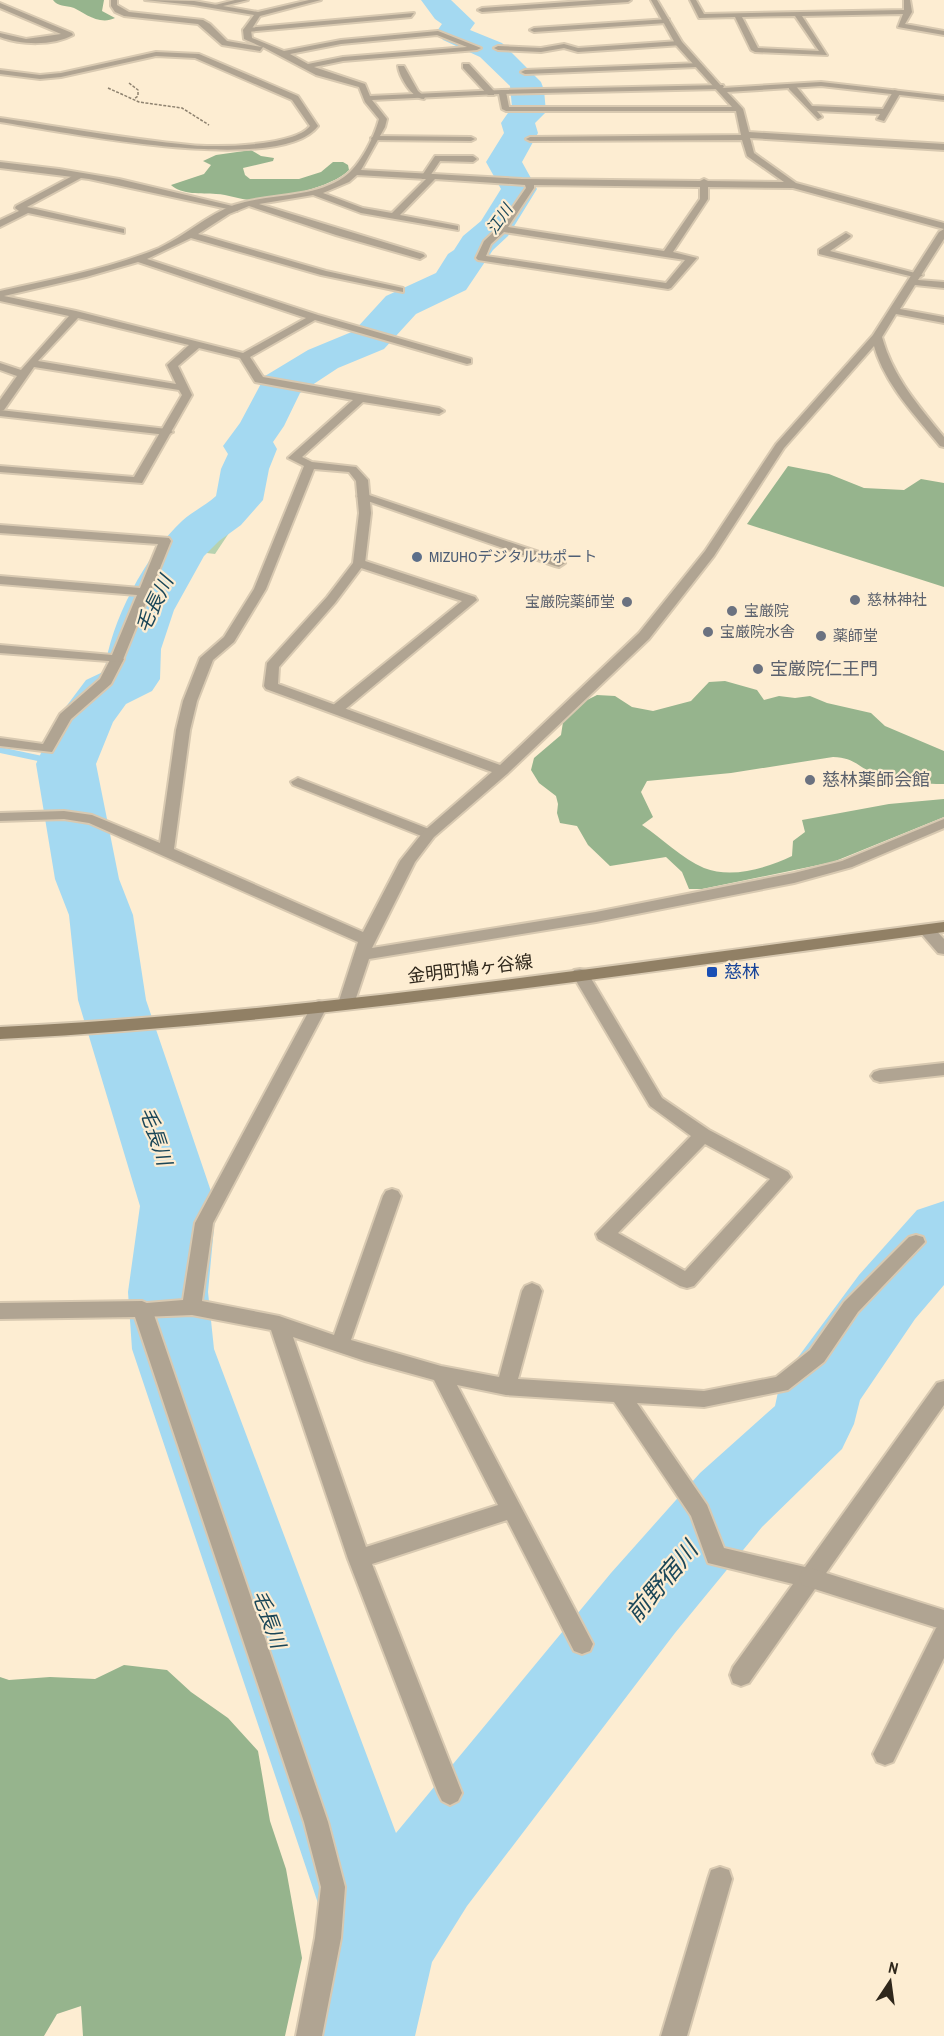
<svg xmlns="http://www.w3.org/2000/svg" width="944" height="2036" font-family="'Archivo Narrow','Noto Sans JP',sans-serif">
<style>
.green{fill:#b7d2af}
.forest{fill:#96b48d}
.lines{fill:none;stroke-linecap:round;stroke-linejoin:round}
.stream{fill:#a4d9f1;fill-rule:evenodd}
.river{fill:#a4d9f1;fill-rule:evenodd}
.service-casing{stroke:#d8c9b1;stroke-width:4}
.minor-casing{stroke:#d8c9b1;stroke-width:4}
.tertiary-casing{stroke:#d8c9b1;stroke-width:4}
.secondary-casing{stroke:#d8c9b1;stroke-width:4}
.path{stroke:#8f8370;stroke-width:1.5;stroke-dasharray:3 1.5;stroke-linecap:butt}
.service{fill:#b0a492;fill-rule:evenodd}
.minor{fill:#b0a492;fill-rule:evenodd}
.tertiary{fill:#b0a492;fill-rule:evenodd}
.secondary{fill:#918065;fill-rule:evenodd}
.service-dot{fill:#5c6f8a;stroke:#fdedd2;stroke-width:2}
.worship-dot{fill:#6b7280;stroke:#fdedd2;stroke-width:2}
.transit-dot{fill:#1a4fb4;stroke:#fdedd2;stroke-width:2}
.labels{text-anchor:middle;stroke-width:4.5;stroke-linejoin:round;paint-order:stroke}
.far-service-label{font-size:15px;fill:#4e5e75;stroke:#fdedd2;text-anchor:start}
.far-worship-label{font-size:15px;fill:#5b616d;stroke:#fdedd2;text-anchor:start}
.far-water-label{font-size:16px;font-style:italic;fill:#1a4658;stroke:#fdedd2}
.worship-label{font-size:18px;fill:#5b616d;stroke:#fdedd2;text-anchor:start}
.street-label{font-size:18px;fill:#2f271b;stroke:#fdedd2}
.transit-label{font-size:18px;fill:#164399;stroke:#fdedd2;text-anchor:start}
.water-label{font-size:20px;font-style:italic;fill:#1a4658;stroke:#fdedd2}
.near-water-label{font-size:24px;font-style:italic;fill:#1a4658;stroke:#fdedd2}
</style>
<rect width="100%" height="100%" fill="#fdedd2"/>
<!-- green -->
<path class="green" d="M 210,531 L 229,533 L 215,554 L 190,551 L 197,542 Z"/>
<!-- forest -->
<path class="forest" d="M 53,0 L 104,0 L 102,11 L 115,18 C 99,26 83,12 74,8 C 65,5 58,7 53,0 Z
M 251,150 L 261,156 L 274,158 L 273,161 L 243,168 L 245,175 L 250,179 L 299,179 L 321,172 L 333,162 L 343,162 L 348,165 L 349,170 C 332,188 276,199 252,200 C 239,200 228,194 216,194 C 201,193 182,195 171,185 L 204,174 L 211,165 L 203,161 L 216,155 Z
M 788,466 L 829,474 L 864,488 L 904,490 L 921,479 L 944,483 L 944,587 L 747,524 Z
M 725,681 L 757,690 L 764,700 L 779,696 L 795,698 L 810,696 L 827,703 L 871,713 L 885,726 L 944,751 L 944,784 C 924,784 898,782 879,776 C 858,768 857,758 833,757 L 731,773 L 647,781 L 641,792 L 653,817 L 642,825 C 662,838 682,859 704,868 C 732,879 767,868 792,856 L 793,841 L 805,832 L 802,820 L 889,804 L 944,799 L 944,817 L 833,862 L 702,889 L 689,889 L 682,872 L 666,857 L 610,866 L 588,845 L 577,826 L 560,823 L 557,813 L 558,804 L 556,796 L 539,783 L 531,770 L 534,758 L 561,735 L 563,722 L 583,702 L 597,695 L 615,696 L 632,707 L 653,711 L 691,701 L 709,682 Z
M 124,1665 L 167,1670 L 191,1692 L 228,1718 L 258,1751 L 270,1821 L 286,1869 L 302,1958 L 285,2036 L 83,2036 L 81,2006 L 57,2014 L 44,2036 L 0,2036 L 0,1677 L 9,1680 L 50,1677 L 95,1679 Z"/>
<g class="lines">
<!-- stream -->
<path class="stream" d="M 0,747 L 66,761 L 71,764 L 66,767 L 0,753 Z"/>
<!-- river -->
<path class="river" d="M 421,0 L 451,0 L 475,23 L 470,30 L 502,43 L 541,82 L 544,90 L 546,112 L 535,123 L 538,133 L 522,162 L 537,189 L 508,236 L 493,250 L 466,290 L 416,314 L 384,349 L 338,368 L 300,393 L 284,426 L 273,442 L 277,449 L 269,469 L 263,500 L 241,525 L 219,541 L 204,556 L 174,610 L 161,649 L 160,679 L 152,691 L 126,704 L 113,722 L 96,764 L 119,879 L 133,915 L 146,1000 L 216,1206 L 208,1292 L 214,1349 L 396,1833 L 611,1573 L 700,1473 L 775,1406 L 778,1392 L 790,1368 L 859,1275 L 917,1210 L 944,1201 L 944,1285 L 915,1319 L 860,1400 L 854,1424 L 842,1449 L 762,1527 L 675,1633 L 467,1906 L 432,1962 L 415,2036 L 307,2036 L 331,1942 L 132,1349 L 128,1292 L 140,1206 L 78,1000 L 69,915 L 55,879 L 36,764 L 56,720 L 86,680 L 105,671 C 109,624 147,553 182,521 C 193,511 205,506 216,496 L 221,469 L 228,454 L 223,446 L 240,423 L 265,376 L 308,350 L 354,331 L 386,296 L 436,273 L 448,254 L 454,250 L 463,236 L 481,221 L 501,189 L 486,162 L 504,133 L 501,123 L 512,107 L 510,86 L 480,57 L 443,40 L 437,31 L 442,24 L 435,19 Z"/>
<!-- service casing -->
<g class="service-casing">
<path id="service" d="M 235,0 L 248,0 L 215,8 L 211,6 Z
M 597,0 L 631,0 L 628,2 L 482,12 L 478,10 L 482,8 Z
M 414,13 L 411,17 L 247,32 L 243,30 L 247,28 Z
M 669,19 L 666,23 L 534,32 L 530,30 L 534,28 Z
M 679,41 L 682,45 L 578,52 L 564,48 L 541,52 L 498,50 L 494,48 L 498,46 L 541,48 L 564,44 L 578,48 Z
M 156,52 L 199,54 L 298,96 L 318,126 C 280,177 60,131 0,122 L 0,118 C 63,127 127,139 190,145 C 215,148 295,146 310,126 L 292,100 L 195,58 L 156,56 L 61,77 L 40,79 L 0,74 L 0,70 L 40,75 L 61,73 Z
M 700,63 L 700,67 L 697,67 L 525,74 L 521,72 L 525,70 Z
M 463,64 L 469,64 L 494,91 L 494,95 L 488,95 L 463,68 Z
M 398,66 L 404,66 L 418,91 L 425,97 L 424,99 C 412,99 399,76 398,66 Z
M 723,85 L 724,87 L 720,89 L 502,94 L 498,92 L 502,90 Z
M 789,85 L 795,85 L 812,106 L 883,109 L 894,90 L 901,92 L 884,121 L 877,119 L 880,114 L 817,111 L 822,117 L 818,119 L 789,89 Z
M 375,136 L 471,137 L 475,139 L 471,141 L 372,140 L 371,138 Z
M 435,156 L 473,156 L 477,159 L 473,162 L 440,161 L 428,179 L 422,179 L 421,177 Z
M 78,173 L 82,176 L 81,178 L 27,207 L 124,229 L 124,233 L 28,213 L 0,227 L 0,220 L 19,211 L 15,208 L 16,206 Z
M 846,233 L 851,236 L 849,238 L 830,251 L 923,275 L 918,278 L 819,254 L 819,250 Z
M 0,410 L 167,429 L 173,432 L 167,435 L 0,416 Z
M 363,493 L 563,560 L 565,563 L 559,567 L 555,566 L 359,498 L 357,496 Z
M 359,559 L 475,597 L 477,600 L 342,712 L 332,712 L 330,709 L 332,706 L 462,601 L 355,566 L 355,560 Z
M 117,655 L 124,659 L 111,684 L 71,719 L 52,752 L 0,746 L 0,738 L 43,744 L 60,714 L 100,679 L 112,656 Z
M 298,778 L 434,831 L 436,834 L 429,839 L 424,837 L 293,785 L 291,782 Z
M 580,969 L 586,970 L 662,1098 L 709,1130 L 788,1172 L 791,1177 L 694,1286 L 687,1288 L 680,1286 L 598,1239 L 596,1234 L 691,1136 L 650,1106 L 572,974 L 574,970 ZM 705,1144 L 770,1179 L 685,1271 L 618,1233 Z
M 319,1001 L 325,1003 L 327,1007 L 213,1223 L 202,1301 L 279,1316 L 334,1335 L 383,1196 L 386,1191 L 392,1189 L 398,1191 L 401,1196 L 351,1340 L 441,1366 L 499,1377 L 522,1291 L 525,1286 L 532,1283 L 539,1286 L 542,1291 L 518,1379 L 704,1391 L 776,1377 L 810,1350 L 844,1302 L 909,1237 L 916,1235 L 923,1237 L 925,1242 L 858,1312 L 824,1362 L 788,1390 L 704,1407 L 637,1403 L 707,1505 L 724,1548 L 805,1567 L 937,1383 L 944,1381 L 944,1405 L 749,1683 L 741,1686 L 733,1683 L 730,1675 L 733,1667 L 793,1584 L 708,1563 L 691,1516 L 614,1402 L 506,1395 L 457,1385 L 593,1644 L 590,1651 L 582,1654 L 574,1651 L 507,1520 L 372,1564 L 462,1793 L 458,1801 L 450,1805 L 442,1801 L 438,1793 L 348,1559 L 271,1330 L 192,1315 L 142,1317 L 135,1314 L 132,1309 L 135,1304 L 183,1300 L 195,1223 L 311,1007 L 313,1003 ZM 293,1337 L 365,1361 L 434,1380 L 498,1505 L 366,1547 Z
M 944,1063 L 944,1075 L 880,1082 L 874,1080 L 871,1076 L 874,1072 L 880,1070 Z
M 944,1625 L 944,1658 L 893,1762 L 885,1765 L 877,1762 L 873,1754 L 936,1628 Z
M 720,1867 L 729,1870 L 732,1879 L 687,2036 L 661,2036 L 708,1879 L 711,1870 Z"/>
</g>
<!-- minor casing -->
<g class="minor-casing">
<path id="minor" d="M 111,0 L 117,0 L 117,5 L 129,12 L 203,20 L 210,24 L 227,41 L 262,47 L 244,39 L 243,30 L 254,15 L 194,5 L 145,0 L 194,1 L 258,12 L 309,0 L 321,0 L 260,16 L 251,30 L 252,38 L 284,51 L 341,40 L 438,31 L 481,48 L 477,50 L 343,61 L 314,67 L 365,84 L 370,96 L 502,90 L 506,92 L 509,107 L 732,107 L 676,45 L 651,0 L 657,0 L 682,42 L 723,88 L 821,82 L 944,96 L 944,100 L 821,86 L 727,92 L 743,109 L 749,132 L 944,144 L 944,150 L 750,138 L 754,153 L 796,183 L 944,223 L 944,229 L 793,188 L 708,187 L 708,199 L 673,252 L 697,258 L 671,288 L 668,289 L 478,260 L 476,258 L 484,241 L 499,227 L 526,188 L 525,185 L 435,179 L 400,215 L 458,226 L 458,230 L 361,213 L 313,195 L 259,204 L 423,254 L 425,256 L 420,259 L 336,235 L 249,206 L 229,214 L 198,234 L 326,271 L 403,288 L 403,292 L 321,275 L 191,238 L 147,259 L 318,315 L 471,359 L 471,363 L 467,364 L 315,320 L 250,357 L 263,377 L 439,408 L 444,411 L 439,414 L 363,402 L 302,457 L 312,462 L 356,467 L 368,480 L 371,513 L 365,563 L 335,603 L 279,667 L 278,684 L 500,765 L 639,633 L 705,551 L 776,444 L 873,335 L 939,232 L 944,229 L 944,239 L 918,280 L 944,282 L 944,288 L 915,285 L 900,309 L 944,317 L 944,323 L 896,314 L 882,337 C 893,377 918,405 944,437 L 944,447 L 940,446 C 916,416 885,385 874,346 L 784,448 L 714,556 L 649,639 L 507,774 L 434,837 L 415,862 L 372,948 L 596,912 L 794,873 L 842,861 L 944,819 L 944,828 L 852,867 L 794,883 L 596,922 L 369,959 L 354,1004 L 352,1008 L 340,1008 L 338,1004 L 358,942 L 89,823 L 64,819 L 0,821 L 0,813 L 64,811 L 92,815 L 160,843 L 176,730 L 183,701 L 200,658 L 224,637 L 254,589 L 304,466 L 288,458 L 353,400 L 255,382 L 240,358 L 199,348 L 178,366 L 192,395 L 142,483 L 0,472 L 0,466 L 134,477 L 182,395 L 179,390 L 34,367 L 4,410 L 0,411 L 0,400 L 17,376 L 0,370 L 0,363 L 21,370 L 69,316 L 0,301 L 0,291 C 53,279 108,269 159,248 C 185,236 207,215 234,205 C 270,193 312,199 344,177 C 360,166 374,138 379,119 L 365,102 L 359,87 L 316,75 L 263,47 L 260,51 L 222,45 L 198,24 L 124,16 L 115,12 L 111,6 ZM 437,35 L 467,47 L 343,57 L 308,64 L 290,54 L 341,44 ZM 499,94 L 502,109 L 506,111 L 736,111 L 741,135 L 530,137 L 526,139 L 530,141 L 742,140 L 747,156 L 784,182 L 708,181 L 704,179 L 700,181 L 522,179 L 361,170 L 385,127 L 387,119 L 372,100 ZM 357,175 L 426,179 L 392,213 L 363,208 L 323,193 L 349,182 ZM 534,185 L 700,187 L 700,199 L 664,251 L 508,227 L 534,188 ZM 504,232 L 685,260 L 666,283 L 486,256 L 491,244 ZM 138,262 L 306,318 L 243,353 L 76,311 L 4,296 L 86,277 ZM 78,318 L 189,345 L 167,365 L 176,384 L 38,361 ZM 314,469 L 349,472 L 356,481 L 359,513 L 353,563 L 327,597 L 267,663 L 264,686 L 266,689 L 492,772 L 424,831 L 400,861 L 363,932 L 174,849 L 190,730 L 197,701 L 213,660 L 234,642 L 266,589 Z
M 690,0 L 696,0 L 704,14 L 904,10 L 904,0 L 910,0 L 912,12 L 905,24 L 944,31 L 944,35 L 898,27 L 903,14 L 802,16 L 827,55 L 755,52 L 751,50 L 735,17 L 699,18 ZM 795,16 L 819,51 L 758,48 L 742,17 Z
M 0,3 L 72,33 L 73,35 C 53,46 21,45 0,37 L 0,33 L 26,39 L 61,34 L 0,8 Z
M 0,525 L 169,538 L 171,541 L 122,662 L 0,653 L 0,645 L 112,655 L 137,595 L 0,584 L 0,576 L 140,588 L 158,544 L 0,533 Z
M 926,925 L 932,926 L 944,939 L 944,954 L 938,953 L 918,930 Z
M 142,1301 L 149,1304 L 152,1309 L 328,1822 L 345,1887 L 341,1938 L 322,2036 L 296,2036 L 315,1938 L 321,1887 L 304,1822 L 135,1317 L 0,1319 L 0,1303 Z
M 810,1568 L 944,1610 L 944,1630 L 802,1585 L 799,1578 L 802,1571 Z"/>
</g>
<!-- tertiary casing -->
<g class="tertiary-casing">
<path id="tertiary" d="M 0,162 L 59,169 L 119,179 L 241,208 L 237,211 L 89,179 L 0,168 Z"/>
</g>
<!-- secondary casing -->
<g class="secondary-casing">
<path id="secondary" d="M 944,922 L 944,932 C 632,973 315,1023 0,1039 L 0,1027 C 316,1012 631,962 944,922 Z"/>
</g>
<!-- path -->
<path class="path" d="M 129,83 L 138,90 L 138,96 L 134,99
M 108,88 L 139,102 L 182,108 L 209,125"/>
<!-- service -->
<use href="#service" class="service"/>
<!-- minor -->
<use href="#minor" class="minor"/>
<!-- tertiary -->
<use href="#tertiary" class="tertiary"/>
<!-- secondary -->
<use href="#secondary" class="secondary"/>
</g>
<!-- markers -->
<circle class="service-dot" cx="417" cy="557" r="6"/>
<g class="worship-dot">
<circle cx="855" cy="600" r="6"/>
<circle cx="627" cy="602" r="6"/>
<circle cx="732" cy="611" r="6"/>
<circle cx="708" cy="632" r="6"/>
<circle cx="821" cy="636" r="6"/>
<circle cx="758" cy="669" r="6"/>
<circle cx="810" cy="780" r="6"/>
</g>
<rect class="transit-dot" x="706" y="966" width="12" height="12" rx="3"/>
<g class="labels">
<!-- far-service labels -->
<g class="far-service-label">
<text x="429" y="562">MIZUHOデジタルサポート</text>
</g>
<!-- far-worship labels -->
<g class="far-worship-label">
<text x="867" y="605">慈林神社</text>
<text x="615" y="607" text-anchor="end">宝厳院薬師堂</text>
<text x="744" y="616">宝厳院</text>
<text x="720" y="637">宝厳院水舎</text>
<text x="833" y="641">薬師堂</text>
</g>
<!-- far-water labels -->
<g class="far-water-label">
<text transform="translate(499 219) rotate(-55)" y="6">江川</text>
</g>
<!-- worship labels -->
<g class="worship-label">
<text x="770" y="675">宝厳院仁王門</text>
<text x="822" y="786">慈林薬師会館</text>
</g>
<!-- street labels -->
<g class="street-label">
<text transform="translate(470 969) rotate(-7)" y="6">金明町鳩ヶ谷線</text>
</g>
<!-- transit labels -->
<g class="transit-label">
<text x="724" y="978">慈林</text>
</g>
<!-- water labels -->
<g class="water-label">
<text transform="translate(154 604) rotate(-64)" y="7">毛長川</text>
<text transform="translate(156 1136) rotate(72)" y="7">毛長川</text>
<text transform="translate(269 1619) rotate(70)" y="7">毛長川</text>
</g>
<!-- near-water labels -->
<g class="near-water-label">
<text transform="translate(662 1582) rotate(-50)" y="8">前野宿川</text>
</g>
</g>
<!-- north arrow -->
<g transform="translate(890 1982) rotate(13)" stroke="#fdedd2" stroke-width="4.5" paint-order="stroke">
<path d="M0-4.5L10 22L0 15L-10 22Z" fill="#2f271b"/>
<text y="-9" font-size="16" font-weight="bold" text-anchor="middle" fill="#2f271b">N</text>
</g>
</svg>
